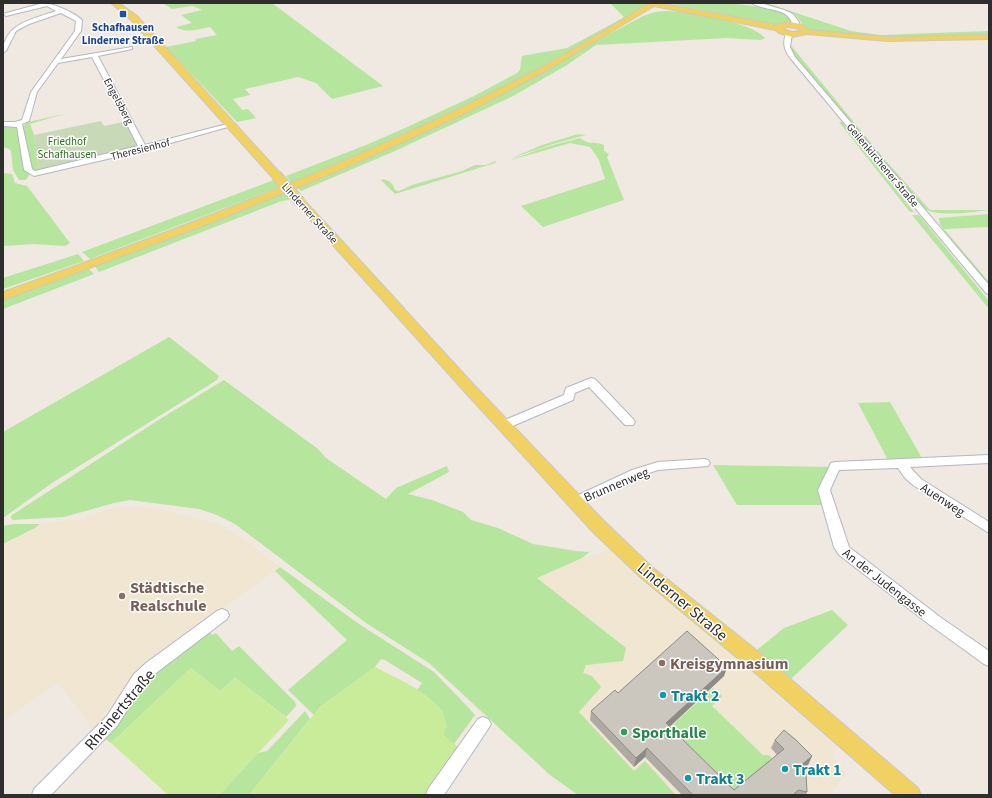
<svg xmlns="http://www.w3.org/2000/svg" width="992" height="798" font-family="'Source Sans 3',sans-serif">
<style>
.education{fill:#f0e6d1}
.green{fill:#b6e59e}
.cemetery{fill:#c8d9b8}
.pitch{fill:#c9ec9a}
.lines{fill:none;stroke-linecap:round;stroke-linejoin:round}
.minor-casing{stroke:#b4b7c1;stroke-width:2}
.major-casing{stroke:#c9c9c9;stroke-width:2}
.minor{fill:#fff;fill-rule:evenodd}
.major{fill:#f2d163;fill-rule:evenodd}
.major-bridge-casing{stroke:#c9c9c9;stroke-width:12;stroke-linecap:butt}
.major-bridge{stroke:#f2d163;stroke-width:10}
.wall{fill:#afaba4}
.shaded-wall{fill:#8e8b86}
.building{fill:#cbc7bf;stroke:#8e8b86}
.transit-dot{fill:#1a4fb4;stroke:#fff;stroke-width:1.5}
.education-dot{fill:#8d6e63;stroke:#fff;stroke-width:1.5}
.culture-dot{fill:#0f9aa8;stroke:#fff;stroke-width:1.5}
.leisure-dot{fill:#2e9e5b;stroke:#fff;stroke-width:1.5}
.labels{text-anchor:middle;stroke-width:3;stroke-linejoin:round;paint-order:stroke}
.far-transit-label{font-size:11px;font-weight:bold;fill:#164399;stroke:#fff}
.far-street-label{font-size:11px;fill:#2e2e2e;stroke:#fff}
.far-park-label{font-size:11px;fill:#2c6e1b;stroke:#fff}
.street-label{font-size:13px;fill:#2e2e2e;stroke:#fff}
.near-education-label{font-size:16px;font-weight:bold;fill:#785e54;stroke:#fff;text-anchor:start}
.near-street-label{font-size:16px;fill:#2e2e2e;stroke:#fff}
.near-culture-label{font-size:16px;font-weight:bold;fill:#0d838f;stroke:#fff;text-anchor:start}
.near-leisure-label{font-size:16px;font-weight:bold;fill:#27864d;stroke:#fff;text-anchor:start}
</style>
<rect width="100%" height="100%" fill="#efe9e1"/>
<!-- education -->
<path class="education" d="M 116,507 L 141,507 L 160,509 L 219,524 L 238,535 L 280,567 L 146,664 L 93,729 L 58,682 L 3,721 L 3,544 L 35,528 L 40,524 L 81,519 Z
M 611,550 L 638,579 L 659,596 L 682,611 L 837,747 L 833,753 L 834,758 L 846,774 L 830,794 L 831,795 L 676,795 L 645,761 L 634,771 L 579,712 L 536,578 L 582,558 Z"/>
<!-- green -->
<path class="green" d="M 272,3 L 383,86 L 332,99 L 316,83 L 298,77 L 245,89 L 250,95 L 233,99 L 242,110 L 248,109 L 256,118 L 237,122 L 166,47 L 196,41 L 195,39 L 217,35 L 210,27 C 199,29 186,34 176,27 L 192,23 L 181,15 L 202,10 L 193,6 L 172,9 L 164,4 Z
M 610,3 L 649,3 C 583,44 516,83 445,116 C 395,139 344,161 293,184 L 286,176 L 366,145 L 405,128 L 476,95 L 517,73 L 520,70 L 522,56 L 567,48 L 623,18 L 624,17 Z
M 666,3 C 702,3 761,0 792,18 L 792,22 L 778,25 Z
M 758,3 L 766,3 L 851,31 L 880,35 L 989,31 L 989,36 C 940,37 891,40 842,34 C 832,33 820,33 811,30 C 802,28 801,19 794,14 Z
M 667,11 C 689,12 752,22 765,38 L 761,40 L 727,38 L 596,45 L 567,65 L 513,96 L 395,151 L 301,191 L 296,187 L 455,117 L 529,80 L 570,55 L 643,16 L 655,12 Z
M 789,43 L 885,160 L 930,210 L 989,210 C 973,212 937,218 924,208 L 791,53 Z
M 64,114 L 30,124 L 34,135 L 39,171 L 34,171 L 31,169 L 22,127 L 28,122 Z
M 839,122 L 842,122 L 914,212 L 910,212 Z
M 3,125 L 18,127 L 23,167 L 30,174 L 26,180 L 19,180 L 13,170 L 11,151 L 9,149 L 3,147 Z
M 229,127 L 282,186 L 90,259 L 82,252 L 274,180 L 248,149 L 227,128 Z
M 578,134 L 586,135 L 553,144 L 512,158 L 542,145 Z
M 580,138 C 587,145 595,141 604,145 L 604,151 L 609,154 L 607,157 L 624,200 L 543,227 L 521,206 L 605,179 L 599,160 L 590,147 L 570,143 L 508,161 L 543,148 Z
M 496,161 L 495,163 L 395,194 L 381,180 C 388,178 393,184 395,190 L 399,191 L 412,185 L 462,171 L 475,165 L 486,165 Z
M 3,173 L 12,174 L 15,183 L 27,186 L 70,243 L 65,246 L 34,244 L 3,246 Z
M 287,190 L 292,199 L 279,202 L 99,272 L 94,265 Z
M 989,214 L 989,227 L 944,229 L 989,282 L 989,287 L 940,225 L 939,218 Z
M 912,215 L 919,215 L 989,301 L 989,309 Z
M 325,221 L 405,308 L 403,308 L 323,222 Z
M 78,254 L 84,261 L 3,289 L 3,278 Z
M 88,268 L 94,274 L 3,309 L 3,299 Z
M 169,337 L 219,376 L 217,380 L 52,483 L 3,518 L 3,432 Z
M 224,380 L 318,449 L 326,458 L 386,499 L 396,488 L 447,466 L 449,472 L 408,494 L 432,500 L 463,512 L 471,520 L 498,528 L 533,544 L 576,551 L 589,552 L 592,550 L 582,558 L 537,578 L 626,648 L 623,661 L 586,665 L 583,673 L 592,676 L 601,687 L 579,712 L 634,771 L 645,761 L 676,795 L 578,795 L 550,775 L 429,663 L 366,623 L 235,524 L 217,515 L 199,509 L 130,500 L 114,503 L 64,517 L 13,520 L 11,518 L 12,515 L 157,421 Z
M 890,402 L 923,460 L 889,462 L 858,403 Z
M 713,465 L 829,467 C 821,483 815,488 823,505 L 737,505 Z
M 13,524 L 40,524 L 35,528 L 3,544 L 3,526 Z
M 280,567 L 359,624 L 434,672 L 466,705 L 475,715 L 454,744 L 443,735 L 443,712 L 417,690 L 422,683 L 385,660 L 381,659 L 375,667 L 320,707 L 314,715 L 288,690 L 347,640 L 275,571 Z
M 832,610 L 848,625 L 791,679 L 757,650 L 784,628 Z
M 207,631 L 213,635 L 216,633 L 232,651 L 239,646 L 295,702 L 296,706 L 286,717 L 235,678 L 220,691 L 191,668 L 111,743 L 99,734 L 148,679 Z
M 713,688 L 722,696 L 712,706 L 763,755 L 769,755 L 775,762 L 732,795 L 667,730 Z
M 305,711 L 310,719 L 249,795 L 219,795 L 258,753 L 267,751 Z"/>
<!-- cemetery -->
<path class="cemetery" d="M 101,121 L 104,126 L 128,121 L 141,148 L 39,171 L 34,135 Z"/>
<!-- pitch -->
<path class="pitch" d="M 375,667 C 398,679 426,690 442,711 C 445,715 445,721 447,726 L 443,735 L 461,749 L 428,795 L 249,795 L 320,707 Z
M 191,668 L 220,691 L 235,678 L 289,720 L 219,795 L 168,795 L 111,743 Z"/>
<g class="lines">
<!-- minor casing -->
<g class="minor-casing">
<path id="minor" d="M 43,3 C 53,3 75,13 82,20 L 81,31 L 61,59 L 132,47 L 132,49 L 98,56 L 145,145 L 231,123 L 235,125 L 146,150 L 34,176 L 24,170 L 17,127 L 3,126 L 3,122 L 15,122 L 22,120 L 31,92 L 75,31 L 76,21 L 61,13 L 29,24 L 16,31 L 6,51 L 3,53 C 3,23 34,19 56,11 L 47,6 L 6,16 L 3,14 ZM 92,57 L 138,146 L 35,171 L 32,169 L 22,124 L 29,121 L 37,92 L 58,63 Z
M 751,3 L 760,3 L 784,10 L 793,14 L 799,22 L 798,26 L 793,27 C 790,6 766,12 751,3 Z
M 789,32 L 792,34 L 790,47 L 795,57 L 989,285 L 989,294 L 986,293 L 791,59 C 785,51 782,44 786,34 Z
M 591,378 L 595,379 L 633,419 L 635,422 L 633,425 L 625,425 L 589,387 L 575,393 L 573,400 L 508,428 L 500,428 L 498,425 L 500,422 L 564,395 L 566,388 Z
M 989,455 L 989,463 L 910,467 L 921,479 L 989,522 L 989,533 L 913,485 L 905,478 L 898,468 L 839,470 L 830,490 L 849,547 L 940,617 L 989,651 L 989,666 L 984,664 L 930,625 L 839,555 L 834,547 L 818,490 L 831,463 L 835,462 Z
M 704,459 L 708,460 L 710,463 L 708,466 L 658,470 L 640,476 L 580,504 L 576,506 L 572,504 L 570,501 L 572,498 L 632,470 L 658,462 Z
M 222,609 L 227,611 L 229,615 L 227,619 L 156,673 L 144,684 L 117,726 L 51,795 L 32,795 L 34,789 L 107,716 L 134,674 L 146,663 L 217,611 Z
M 483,717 L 488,719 L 491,724 L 488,729 L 444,795 L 426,795 L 428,789 L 478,719 Z"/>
</g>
<!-- major casing -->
<g class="major-casing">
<path id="major" d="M 111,3 L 119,3 L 137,16 L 280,173 L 281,175 L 280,177 L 272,177 L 131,20 Z
M 649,3 L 659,3 L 777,25 C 787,21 801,21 808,30 L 888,37 L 989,35 L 989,39 L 888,41 L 807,34 L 792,37 L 779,33 L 775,30 L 654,6 L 549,69 L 470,111 L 405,141 L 340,170 L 208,224 L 3,300 L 3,292 C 187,226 369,158 542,67 C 578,47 614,25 649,3 ZM 786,27 L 796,28 L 802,31 L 792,32 L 783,29 Z
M 300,199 L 304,200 L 474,385 L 604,521 L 652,567 L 760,653 L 918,788 L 921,795 L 895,795 L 746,665 L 640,577 L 592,531 L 464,391 L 296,204 L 295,202 L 296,200 Z"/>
</g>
<!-- minor -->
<use href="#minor" class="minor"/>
<!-- major -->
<use href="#major" class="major"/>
<!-- major-bridge casing -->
<g class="major-bridge-casing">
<path id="major-bridge" d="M 276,175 L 300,202"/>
</g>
<!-- major-bridge -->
<use href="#major-bridge" class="major-bridge"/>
</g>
<!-- wall -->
<path class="wall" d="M 727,667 L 724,676 L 669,727 L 734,790 L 777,755 L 771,748 L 775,740 L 812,756 L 808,765 L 802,769 L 807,792 L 806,795 L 682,795 L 645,757 L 634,767 L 590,720 L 591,711 L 618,693 Z"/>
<!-- shaded-wall -->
<path class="shaded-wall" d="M 727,667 L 724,676 L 664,732 L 666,723 Z
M 647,748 L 645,757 L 634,767 L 636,758 Z
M 812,756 L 808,765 L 795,775 L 799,767 Z"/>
<!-- building -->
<path class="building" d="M 687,631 L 727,667 L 666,723 L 734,790 L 784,749 L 775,740 L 784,730 L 796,740 L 812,756 L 799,767 L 806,773 L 807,792 L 798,790 L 793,795 L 693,795 L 647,748 L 636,758 L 591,711 L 615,690 L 618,693 Z"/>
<!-- markers -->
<rect class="transit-dot" x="119" y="10" width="8" height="8" rx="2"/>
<g class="education-dot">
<circle cx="122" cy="596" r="4"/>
<circle cx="662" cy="663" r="4"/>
</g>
<g class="culture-dot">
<circle cx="663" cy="695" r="4"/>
<circle cx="785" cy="769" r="4"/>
<circle cx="688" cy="778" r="4"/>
</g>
<circle class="leisure-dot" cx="624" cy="732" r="4"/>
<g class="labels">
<!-- far-transit labels -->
<g class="far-transit-label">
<text x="123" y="31">Schafhausen<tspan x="123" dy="13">Linderner Straße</tspan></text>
</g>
<!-- far-street labels -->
<g class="far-street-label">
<text transform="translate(119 101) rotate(62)" y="4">Engelsberg</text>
<text transform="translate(140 149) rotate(-14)" y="4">Theresienhof</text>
<text transform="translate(883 165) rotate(50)" y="4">Geilenkirchener Straße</text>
<text transform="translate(310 213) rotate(48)" y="4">Linderner Straße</text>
</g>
<!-- far-park labels -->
<g class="far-park-label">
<text x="67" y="145">Friedhof<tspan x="67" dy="13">Schafhausen</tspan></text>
</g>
<!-- street labels -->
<g class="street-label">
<text transform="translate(616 484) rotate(-23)" y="5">Brunnenweg</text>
<text transform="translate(943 499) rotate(33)" y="5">Auenweg</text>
<text transform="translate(885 582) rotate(38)" y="5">An der Judengasse</text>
</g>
<!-- near-education labels -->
<g class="near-education-label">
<text x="130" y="593">Städtische<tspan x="130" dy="18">Realschule</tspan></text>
<text x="670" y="669">Kreisgymnasium</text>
</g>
<!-- near-street labels -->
<g class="near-street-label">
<text transform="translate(683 601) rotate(40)" y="6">Linderner Straße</text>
<text transform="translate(119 709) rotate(-50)" y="6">Rheinertstraße</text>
</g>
<!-- near-culture labels -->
<g class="near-culture-label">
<text x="671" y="701">Trakt 2</text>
<text x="793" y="775">Trakt 1</text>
<text x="696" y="784">Trakt 3</text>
</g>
<!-- near-leisure labels -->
<g class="near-leisure-label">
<text x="632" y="738">Sporthalle</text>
</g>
</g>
<!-- border -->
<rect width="992" height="798" fill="none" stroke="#2e2e2e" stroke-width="8"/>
</svg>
